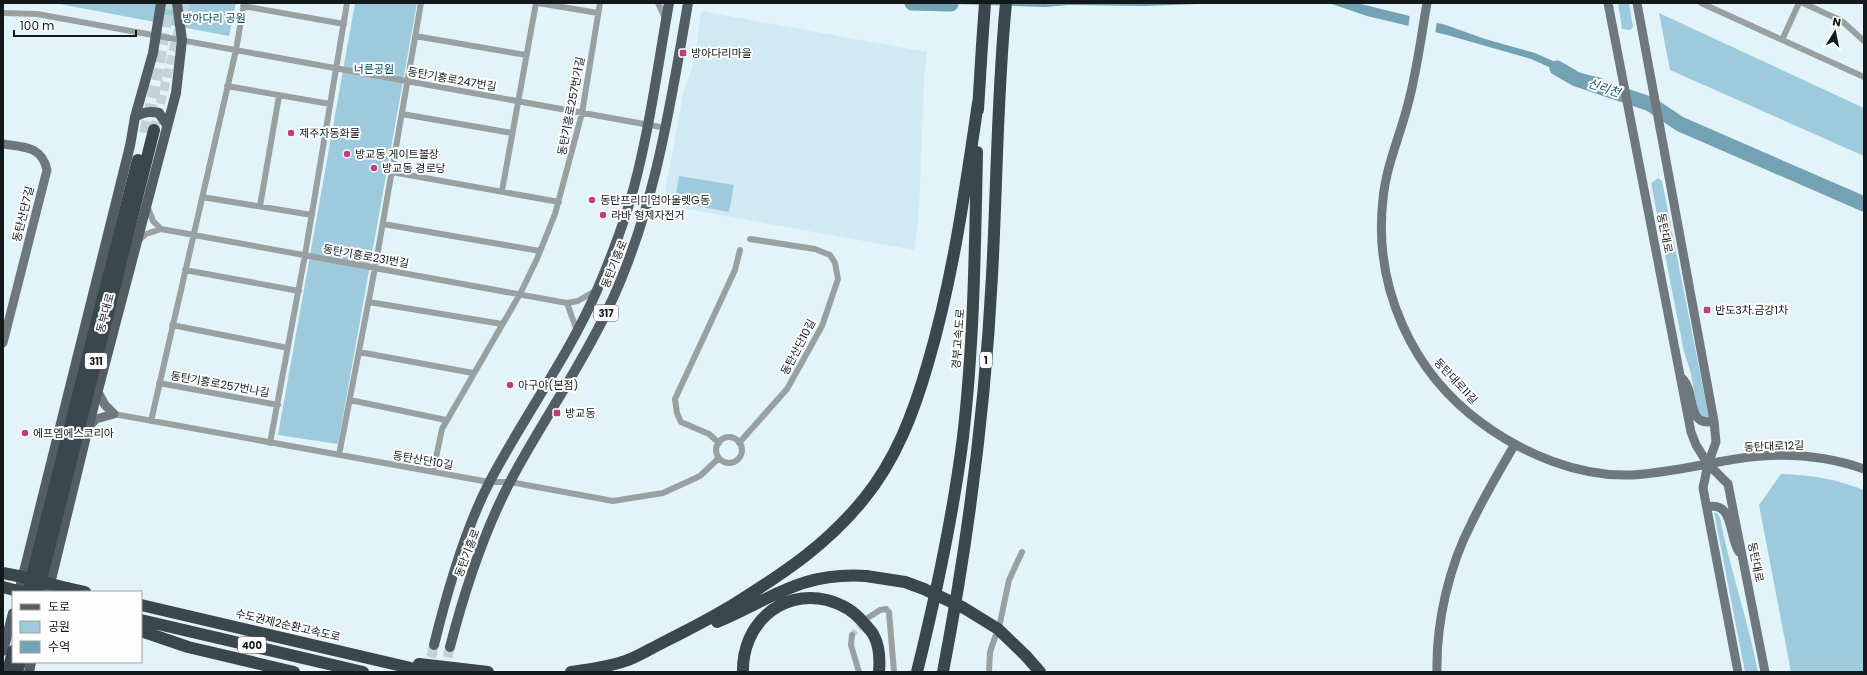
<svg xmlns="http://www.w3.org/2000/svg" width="1867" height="675" font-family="Poppins,'Noto Sans KR',sans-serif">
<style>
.built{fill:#d0e9f3}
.green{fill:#9dcbdd}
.water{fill:#72a2b4}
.pier{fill:#e3f3fa}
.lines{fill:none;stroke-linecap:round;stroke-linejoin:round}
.river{stroke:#72a2b4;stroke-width:15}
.street-tunnel{stroke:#c4d2d9;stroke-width:6;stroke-dasharray:6 3;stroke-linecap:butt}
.secondary-tunnel{stroke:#c4d2d9;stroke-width:9;stroke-dasharray:9 4.5;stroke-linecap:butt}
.primary-tunnel{stroke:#c4d2d9;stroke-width:10;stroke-dasharray:10 5;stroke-linecap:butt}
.highway-tunnel{stroke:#c4d2d9;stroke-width:12;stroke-dasharray:12 6;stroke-linecap:butt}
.street{stroke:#99a0a2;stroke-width:6}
.secondary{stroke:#6f797d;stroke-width:9}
.primary{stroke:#525e63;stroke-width:10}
.highway{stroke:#3a474c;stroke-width:12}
.highway-bridge{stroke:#3a474c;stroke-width:12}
.poi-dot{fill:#c33d7d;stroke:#fdfdfd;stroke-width:1.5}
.labels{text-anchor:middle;stroke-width:4;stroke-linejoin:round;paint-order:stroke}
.shield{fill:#fdfdfd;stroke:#595d5f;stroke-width:1}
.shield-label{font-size:10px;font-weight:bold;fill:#13191b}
.park-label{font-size:11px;fill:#00475b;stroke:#fdfdfd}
.poi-label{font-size:11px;fill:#13191b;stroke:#fdfdfd;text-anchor:start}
.street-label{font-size:11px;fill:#13191b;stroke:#fdfdfd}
.water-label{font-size:12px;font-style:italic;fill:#125468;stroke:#fdfdfd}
</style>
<rect width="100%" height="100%" fill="#e3f3fa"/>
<!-- built -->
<path class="built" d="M 701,11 L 927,52 L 924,78 L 919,212 L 914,250 L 675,207 L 665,191 L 684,90 L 695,60 Z"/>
<!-- green -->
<path class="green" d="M 54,3 L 236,3 L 229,36 Z
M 355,3 L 417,3 L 338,444 L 278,435 Z
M 1618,3 L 1629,3 L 1633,27 L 1630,30 L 1622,29 Z
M 1659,13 L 1864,108 L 1864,156 L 1670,70 Z
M 679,176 L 734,185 L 729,212 L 675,202 Z
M 1658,178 L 1662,181 L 1709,418 L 1704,417 L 1698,412 L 1690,370 L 1684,352 L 1651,183 Z
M 1781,474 C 1813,475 1834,479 1864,490 L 1864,672 L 1791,672 L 1759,505 Z
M 1714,512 L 1718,514 L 1720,518 C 1730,570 1748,620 1758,672 L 1745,672 Z"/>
<!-- water -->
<path class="water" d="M 922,3 L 1225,3 L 1145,6 L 1068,5 L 1045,7 Z
M 1329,3 L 1357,3 L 1446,25 L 1485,39 L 1535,53 L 1580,73 L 1639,87 L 1639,95 L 1576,79 L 1531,59 L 1447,35 L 1367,16 Z"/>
<!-- pier -->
<path class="pier" d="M 1410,14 L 1437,21 L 1435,34 L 1408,28 Z
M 1602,76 L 1639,85 L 1641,95 L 1638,97 L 1604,88 Z"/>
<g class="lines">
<!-- river -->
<path class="river" d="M 912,3 L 951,4
M 1557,68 L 1576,79 L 1650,104 L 1680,124 L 1864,204"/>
<!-- street-tunnel -->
<path class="street-tunnel" d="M 852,635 L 865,621"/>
<!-- secondary-tunnel -->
<path class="secondary-tunnel" d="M 154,130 L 185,3"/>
<!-- primary-tunnel -->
<path class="primary-tunnel" d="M 428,672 L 434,645
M 444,672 L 450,647"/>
<!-- highway-tunnel -->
<path class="highway-tunnel" d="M 145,133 L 153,97 L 169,3"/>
<!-- street -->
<path class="street" d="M 538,3 L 598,13
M 658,3 L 665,18
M 1701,3 L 1864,77
M 1803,3 L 1842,21 L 1864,41
M 243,6 L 344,24
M 3,13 L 37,14 L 666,128
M 415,36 L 526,55
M 1782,40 L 1799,3
M 227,86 L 330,104
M 402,114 L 512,133
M 392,172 L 559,202
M 502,191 L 536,3
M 202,197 L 312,215
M 260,206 L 279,96
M 383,224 L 540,251
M 161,229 L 567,303
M 138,241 L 146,234 L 161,229 L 153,221 L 148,208
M 185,270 L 299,291
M 369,302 L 502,324
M 172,325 L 288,348
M 577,331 L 567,303 L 578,301 L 595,291
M 359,352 L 473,373
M 159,383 L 278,405
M 350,400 L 446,420
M 114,414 L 489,482 L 510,482 L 613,501 L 663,493 L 700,476 L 719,458
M 151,421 L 236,50 L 244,3
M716 450a13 13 0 1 1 26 0a13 13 0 1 1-26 0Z
M 270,443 L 305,255 L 347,3
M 719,443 L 709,434 L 681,422 L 677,413 L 675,399 L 735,270 L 740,250
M 739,443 L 787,389 L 822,326 L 838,279 L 835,263 L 830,255 L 815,249 L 750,239
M 339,455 L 375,268 L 421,3
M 433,472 L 442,429 L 520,294 L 537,259 L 555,214 L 582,113 L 600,3
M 866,619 L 880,610 L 886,609 L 889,612 L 894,672
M 852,635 L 851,645 L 859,672
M 989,672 L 990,652 L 1000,623 L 1009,580 L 1022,552"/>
<!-- secondary -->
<path class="secondary" d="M 1427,3 C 1421,37 1417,71 1408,104 C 1400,136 1386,166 1383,199 C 1373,287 1412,373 1483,424 C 1524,454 1579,477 1631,475 C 1671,473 1710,462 1750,457 C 1788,453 1827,456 1864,469
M 1608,3 L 1691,432 L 1696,445 L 1708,464 L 1703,488 L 1738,672
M 1637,3 L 1714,421 L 1716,442 L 1708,464 L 1728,484 L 1765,672
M 3,144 C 24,147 42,146 47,170 L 3,343
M 1683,379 C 1696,393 1686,428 1714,421
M 88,428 L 96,419 L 114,414 L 105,405 L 98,392
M 1707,507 C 1734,501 1728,534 1739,552
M 1437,672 C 1436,622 1449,566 1472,522 C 1485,495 1500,470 1515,444"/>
<!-- primary -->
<path class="primary" d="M 135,117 C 144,112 149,111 159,113 L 167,125
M 19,592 L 130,146 L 135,117 L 153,53 L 161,3
M 48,592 L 88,428 L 176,93 L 182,40 L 177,3
M 434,645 C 447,592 465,529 490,481 C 524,416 569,356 598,288 C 612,255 625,221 634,187 C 650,127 658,64 669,3
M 450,647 C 465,589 483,533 511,480 C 541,423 579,370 607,311 C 654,214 670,108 688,3
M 3,651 L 13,613
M 29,672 L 31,662"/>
<!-- highway -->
<path class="highway" d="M 978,110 L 982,45
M 3,573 L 18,576
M 3,587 L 14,590
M 67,588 L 85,592
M 28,592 L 138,160
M 38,592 L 154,130
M 141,605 L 428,672
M 141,620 L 363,672
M 717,622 C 773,598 801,572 866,576
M 141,631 L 188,647 L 294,672
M 1026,656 L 1040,672
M 419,664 L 488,672
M 8,672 L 13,651
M 17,672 L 20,662
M 571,672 C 590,669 610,667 628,660 C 639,656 650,649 662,643 C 688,630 714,617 739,601 C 787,571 827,544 863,500 C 896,460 914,412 928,363 C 953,278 965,191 978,103
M 743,672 C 742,626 779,589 827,600 C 842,604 853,610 863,622 C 866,626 872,631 874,636 C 880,647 880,660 879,672
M 917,672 C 936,595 953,516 963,437 C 974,342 975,247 977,152
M 943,672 C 968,541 985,410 992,276 C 997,185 997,94 1006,3"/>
<!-- highway-bridge -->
<path class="highway-bridge" d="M 982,45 L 985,3
M 18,576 L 67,588
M 866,576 L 905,582 L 924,589 L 964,608 L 998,629 L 1026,656
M 14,590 L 23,592"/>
</g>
<!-- markers -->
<g class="poi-dot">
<rect x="679" y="49" width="8" height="8" rx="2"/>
<circle cx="291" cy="133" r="4"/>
<circle cx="347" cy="154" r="4"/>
<circle cx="374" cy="168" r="4"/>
<circle cx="592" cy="200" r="4"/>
<circle cx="603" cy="215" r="4"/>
<rect x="1703" y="306" width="8" height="8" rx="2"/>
<circle cx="510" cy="385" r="4"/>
<rect x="553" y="409" width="8" height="8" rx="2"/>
<circle cx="25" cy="433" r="4"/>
</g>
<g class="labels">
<!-- shield labels -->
<g class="shield">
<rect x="594" y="305" width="24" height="16" rx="3"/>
<rect x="980" y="352" width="12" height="16" rx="3"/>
<rect x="85" y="353" width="22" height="16" rx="3"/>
<rect x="238" y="637" width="28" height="16" rx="3"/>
</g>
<g class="shield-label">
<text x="606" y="317">317</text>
<text x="986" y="364">1</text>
<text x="96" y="365">311</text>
<text x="252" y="649">400</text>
</g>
<!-- park labels -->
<g class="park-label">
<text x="214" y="22">방아다리 공원</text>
<text x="374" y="73">너른공원</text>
</g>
<!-- poi labels -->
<g class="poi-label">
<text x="691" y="57">방아다리마을</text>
<text x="299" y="137">제주자동화물</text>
<text x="355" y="158">방교동 게이트볼장</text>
<text x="382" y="172">방교동 경로당</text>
<text x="600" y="204">동탄프리미엄아울렛G동</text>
<text x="611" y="219">라바 형제자전거</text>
<text x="1715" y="314">반도3차.금강1차</text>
<text x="518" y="389">아구야(본점)</text>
<text x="565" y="417">방교동</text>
<text x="33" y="437">에프엠에스코리아</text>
</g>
<!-- street labels -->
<g class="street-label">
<text transform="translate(452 79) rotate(10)" y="4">동탄기흥로247번길</text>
<text transform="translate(571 106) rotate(-79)" y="4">동탄기흥로257번가길</text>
<text transform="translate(23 214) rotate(-76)" y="4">동탄산단7길</text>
<text transform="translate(1665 233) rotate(79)" y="4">동탄대로</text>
<text transform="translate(366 256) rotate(10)" y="4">동탄기흥로231번길</text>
<text transform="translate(614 264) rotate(-68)" y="4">동탄기흥로</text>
<text transform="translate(105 313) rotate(-75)" y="4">동부대로</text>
<text transform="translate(958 339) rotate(-86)" y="4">경부고속도로</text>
<text transform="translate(798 347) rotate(-62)" y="4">동탄산단10길</text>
<text transform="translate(1456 381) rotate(47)" y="4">동탄대로11길</text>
<text transform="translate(220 384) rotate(10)" y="4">동탄기흥로257번나길</text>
<text transform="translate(1774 446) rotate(-2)" y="4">동탄대로12길</text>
<text transform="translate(423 460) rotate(10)" y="4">동탄산단10길</text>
<text transform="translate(467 553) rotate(-69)" y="4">동탄기흥로</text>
<text transform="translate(1756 562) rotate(79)" y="4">동탄대로</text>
<text transform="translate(288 625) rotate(13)" y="4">수도권제2순환고속도로</text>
</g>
<!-- water labels -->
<g class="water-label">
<text transform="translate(1604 88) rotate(19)" y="4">신리천</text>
</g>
</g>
<!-- border -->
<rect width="1867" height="675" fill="none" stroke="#13191b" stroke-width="8"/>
<!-- legend -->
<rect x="12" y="591" width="130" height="72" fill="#fdfdfd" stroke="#9fa2a3"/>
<rect x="20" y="604" width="20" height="6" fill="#525e63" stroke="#9fa2a3"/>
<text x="48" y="611" font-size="12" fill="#13191b">도로</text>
<rect x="20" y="621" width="20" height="12" fill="#9dcbdd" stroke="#9fa2a3"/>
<text x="48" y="631" font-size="12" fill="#13191b">공원</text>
<rect x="20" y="641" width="20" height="12" fill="#72a2b4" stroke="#9fa2a3"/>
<text x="48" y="651" font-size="12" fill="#13191b">수역</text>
<!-- north arrow -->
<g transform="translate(1835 32) rotate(10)" stroke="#fdfdfd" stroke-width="3" paint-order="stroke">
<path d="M0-3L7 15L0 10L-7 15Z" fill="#13191b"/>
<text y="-6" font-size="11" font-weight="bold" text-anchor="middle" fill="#13191b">N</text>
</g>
<!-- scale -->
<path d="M14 30v6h122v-6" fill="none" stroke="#13191b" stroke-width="2"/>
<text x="20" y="30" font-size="12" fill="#13191b" stroke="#fdfdfd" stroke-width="3" paint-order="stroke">100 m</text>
</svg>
